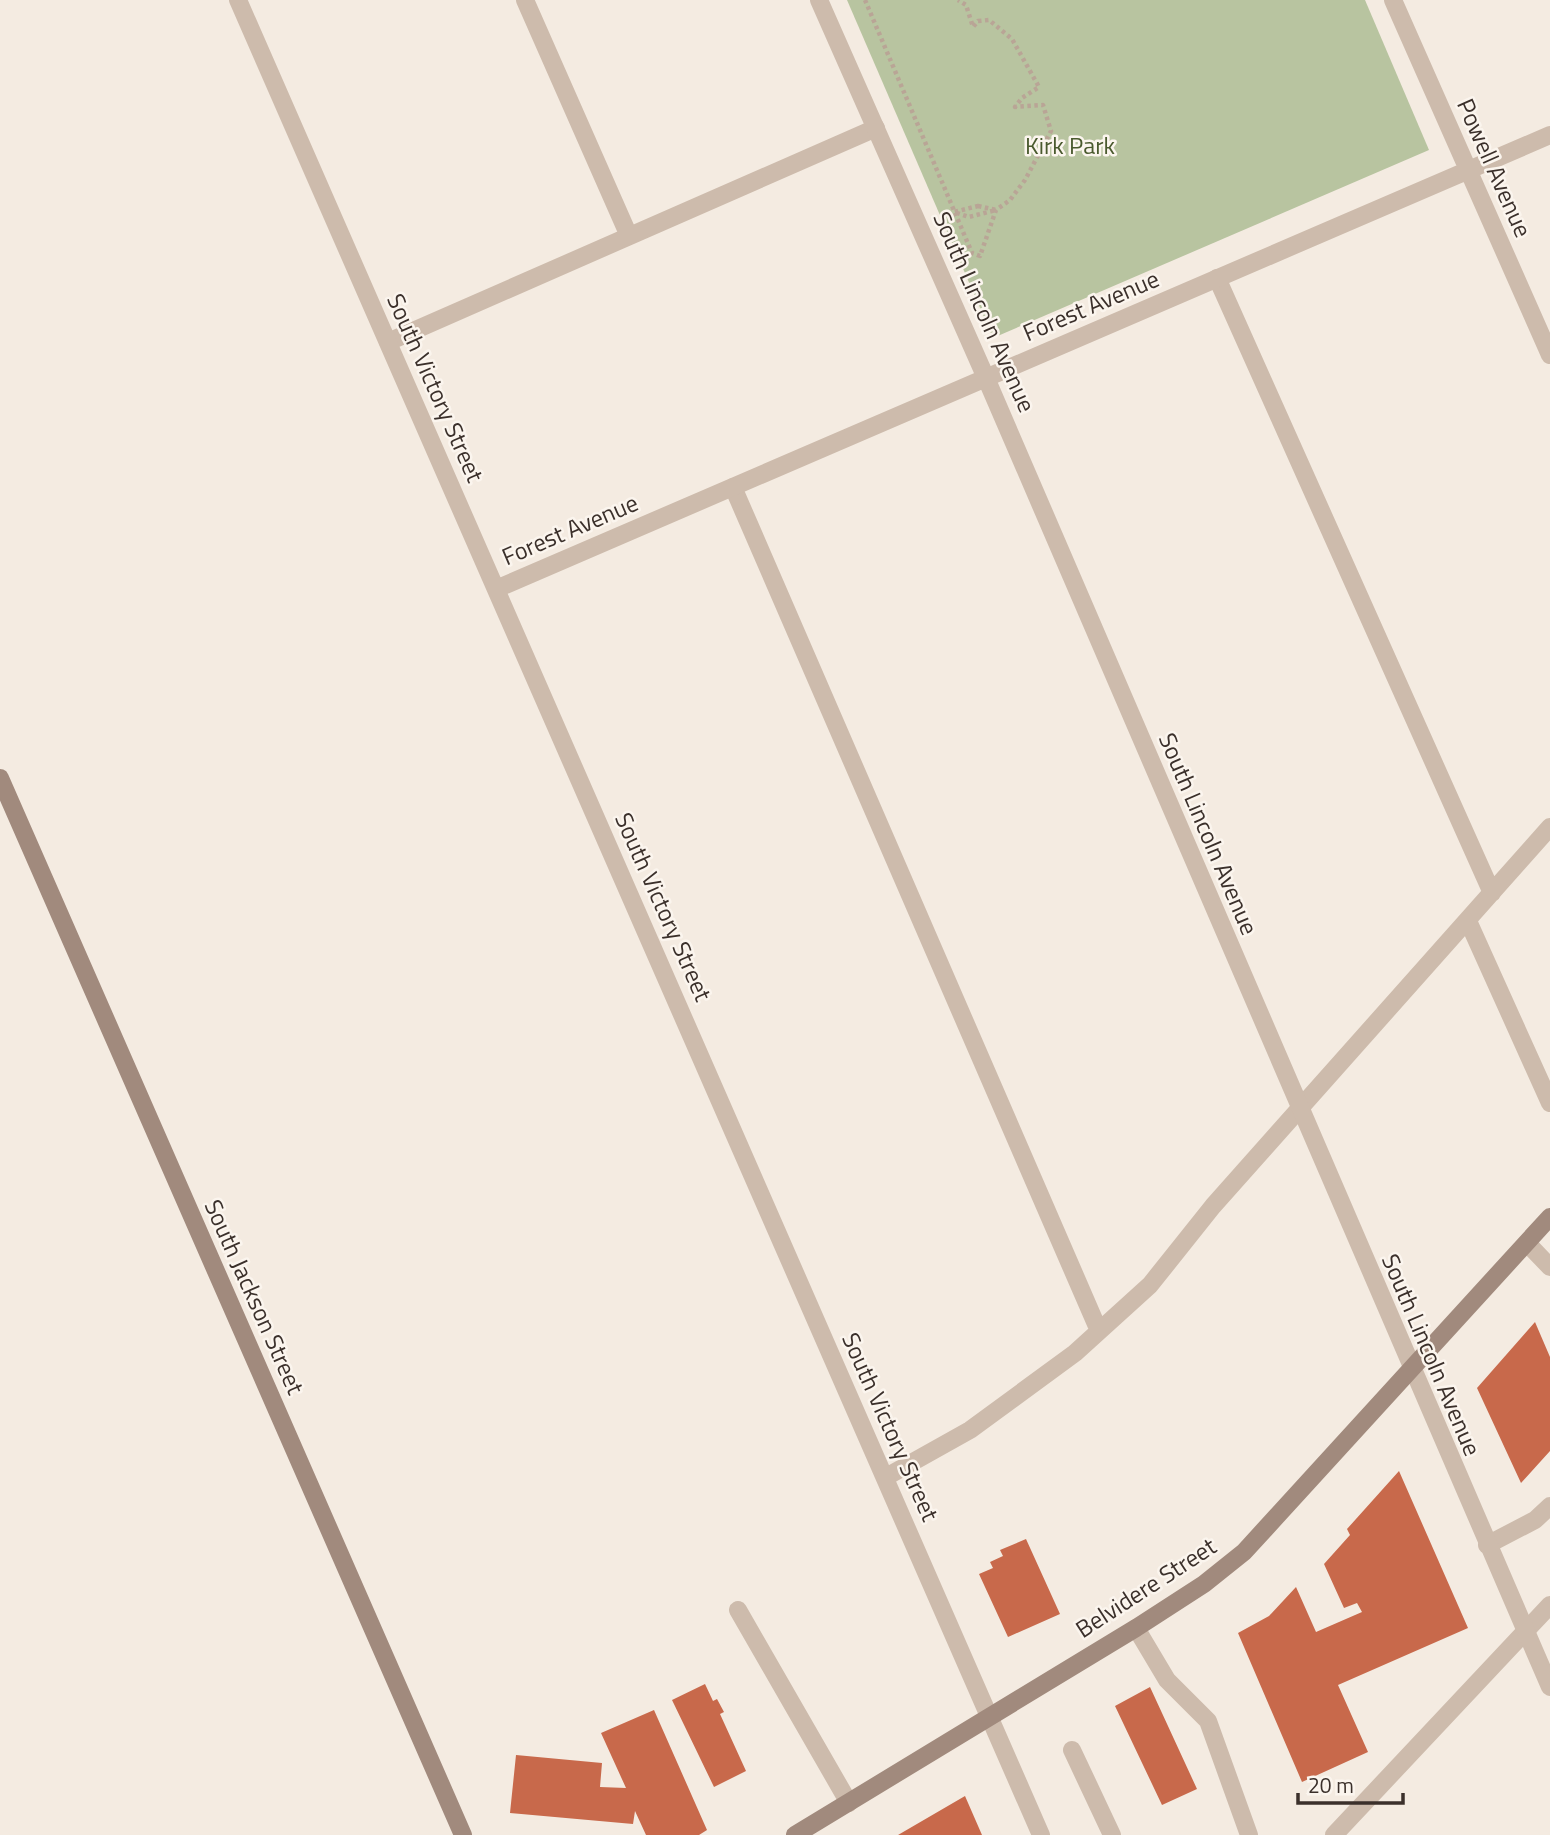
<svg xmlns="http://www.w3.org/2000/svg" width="1550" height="1835" font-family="'Titillium Web',sans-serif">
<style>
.green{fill:#b8c4a0}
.building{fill:#c8694b}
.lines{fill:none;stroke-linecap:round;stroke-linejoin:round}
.path{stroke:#b9a596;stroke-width:4.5;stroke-dasharray:3.5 3.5;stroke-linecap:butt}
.lane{stroke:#cdbbac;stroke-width:18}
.street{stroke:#cdbbac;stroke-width:18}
.secondary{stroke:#a18a7d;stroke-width:18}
.labels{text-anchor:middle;stroke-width:5;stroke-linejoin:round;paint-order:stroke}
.park-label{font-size:24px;fill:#4a5a2e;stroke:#fbf5ee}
.street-label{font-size:24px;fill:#3b302b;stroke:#fbf5ee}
</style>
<rect width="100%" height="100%" fill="#f4ebe1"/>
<!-- green -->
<path class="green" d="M 847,0 L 1365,0 L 1429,150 L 993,338 Z"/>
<!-- building -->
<path class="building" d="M 1535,1322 L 1550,1357 L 1550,1451 L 1521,1483 L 1477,1388 Z
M 1399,1471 L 1468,1628 L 1338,1685 L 1368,1752 L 1302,1782 L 1238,1633 L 1269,1616 L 1296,1587 L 1316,1632 L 1362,1612 L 1357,1603 L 1344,1608 L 1324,1564 L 1350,1535 L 1347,1529 Z
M 1026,1539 L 1060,1614 L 1008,1637 L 979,1574 L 993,1568 L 990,1562 L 1003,1556 L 1000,1550 Z
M 705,1684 L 713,1701 L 717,1699 L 724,1712 L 720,1714 L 746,1771 L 714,1787 L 672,1700 Z
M 1150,1687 L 1197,1789 L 1162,1805 L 1115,1706 Z
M 654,1710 L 707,1830 L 699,1835 L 646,1835 L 635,1811 L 633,1824 L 510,1813 L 516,1755 L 602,1763 L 600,1787 L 626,1788 L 601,1733 Z
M 965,1796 L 982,1835 L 898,1835 Z"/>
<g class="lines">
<!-- path -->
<path class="path" d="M 865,0 L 972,253 L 980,256 L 996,210 L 1010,200 L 1025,180 L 1051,131 L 1043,105 L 1015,107 L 1022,98 L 1039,87 L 1012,39 L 989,20 L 978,21 L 973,27 L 966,5 L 958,0
M 978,206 L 996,210 L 969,217 L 954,212 Z"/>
<!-- lane -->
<path class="lane" d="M 525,0 L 629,236
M 1217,278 L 1492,893
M 388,342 L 876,128
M 733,487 L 1099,1331
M 1468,921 L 1550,1103
M 1527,1243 L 1550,1267
M 886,1477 L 970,1430 L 1075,1353 L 1150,1285 L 1213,1206 L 1550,827
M 1487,1545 L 1535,1520 L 1550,1506
M 738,1610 L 849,1803
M 1136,1628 L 1167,1680 L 1208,1721 L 1249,1835
M 1072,1750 L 1112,1835
M 1334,1835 L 1550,1605"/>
<!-- street -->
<path class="street" d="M 238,0 L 1041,1835
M 819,0 L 986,378 L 1550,1687
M 1393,0 L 1550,355
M 496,589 L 1550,135"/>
<!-- secondary -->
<path class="secondary" d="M 0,778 L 463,1835
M 795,1835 L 1136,1628 L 1204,1584 L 1244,1552 L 1550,1217"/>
</g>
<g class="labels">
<!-- park labels -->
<g class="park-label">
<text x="1070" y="154">Kirk Park</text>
</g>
<!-- street labels -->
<g class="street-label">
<text transform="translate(1494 168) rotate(66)" y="8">Powell Avenue</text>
<text transform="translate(1091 306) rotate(-23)" y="8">Forest Avenue</text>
<text transform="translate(984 312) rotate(66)" y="8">South Lincoln Avenue</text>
<text transform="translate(435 388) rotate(66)" y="8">South Victory Street</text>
<text transform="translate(570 530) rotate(-23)" y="8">Forest Avenue</text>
<text transform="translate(1208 834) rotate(67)" y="8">South Lincoln Avenue</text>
<text transform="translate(663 907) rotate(66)" y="8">South Victory Street</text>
<text transform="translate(254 1297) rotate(66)" y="8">South Jackson Street</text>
<text transform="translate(1431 1355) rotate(67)" y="8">South Lincoln Avenue</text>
<text transform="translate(890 1427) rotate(66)" y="8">South Victory Street</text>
<text transform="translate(1146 1588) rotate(-33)" y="8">Belvidere Street</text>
</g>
</g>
<!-- scale -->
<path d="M1298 1793v10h105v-10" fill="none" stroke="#3b302b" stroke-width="3.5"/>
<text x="1308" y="1793" font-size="21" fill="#3b302b" stroke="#fbf5ee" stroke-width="5" paint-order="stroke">20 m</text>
</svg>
